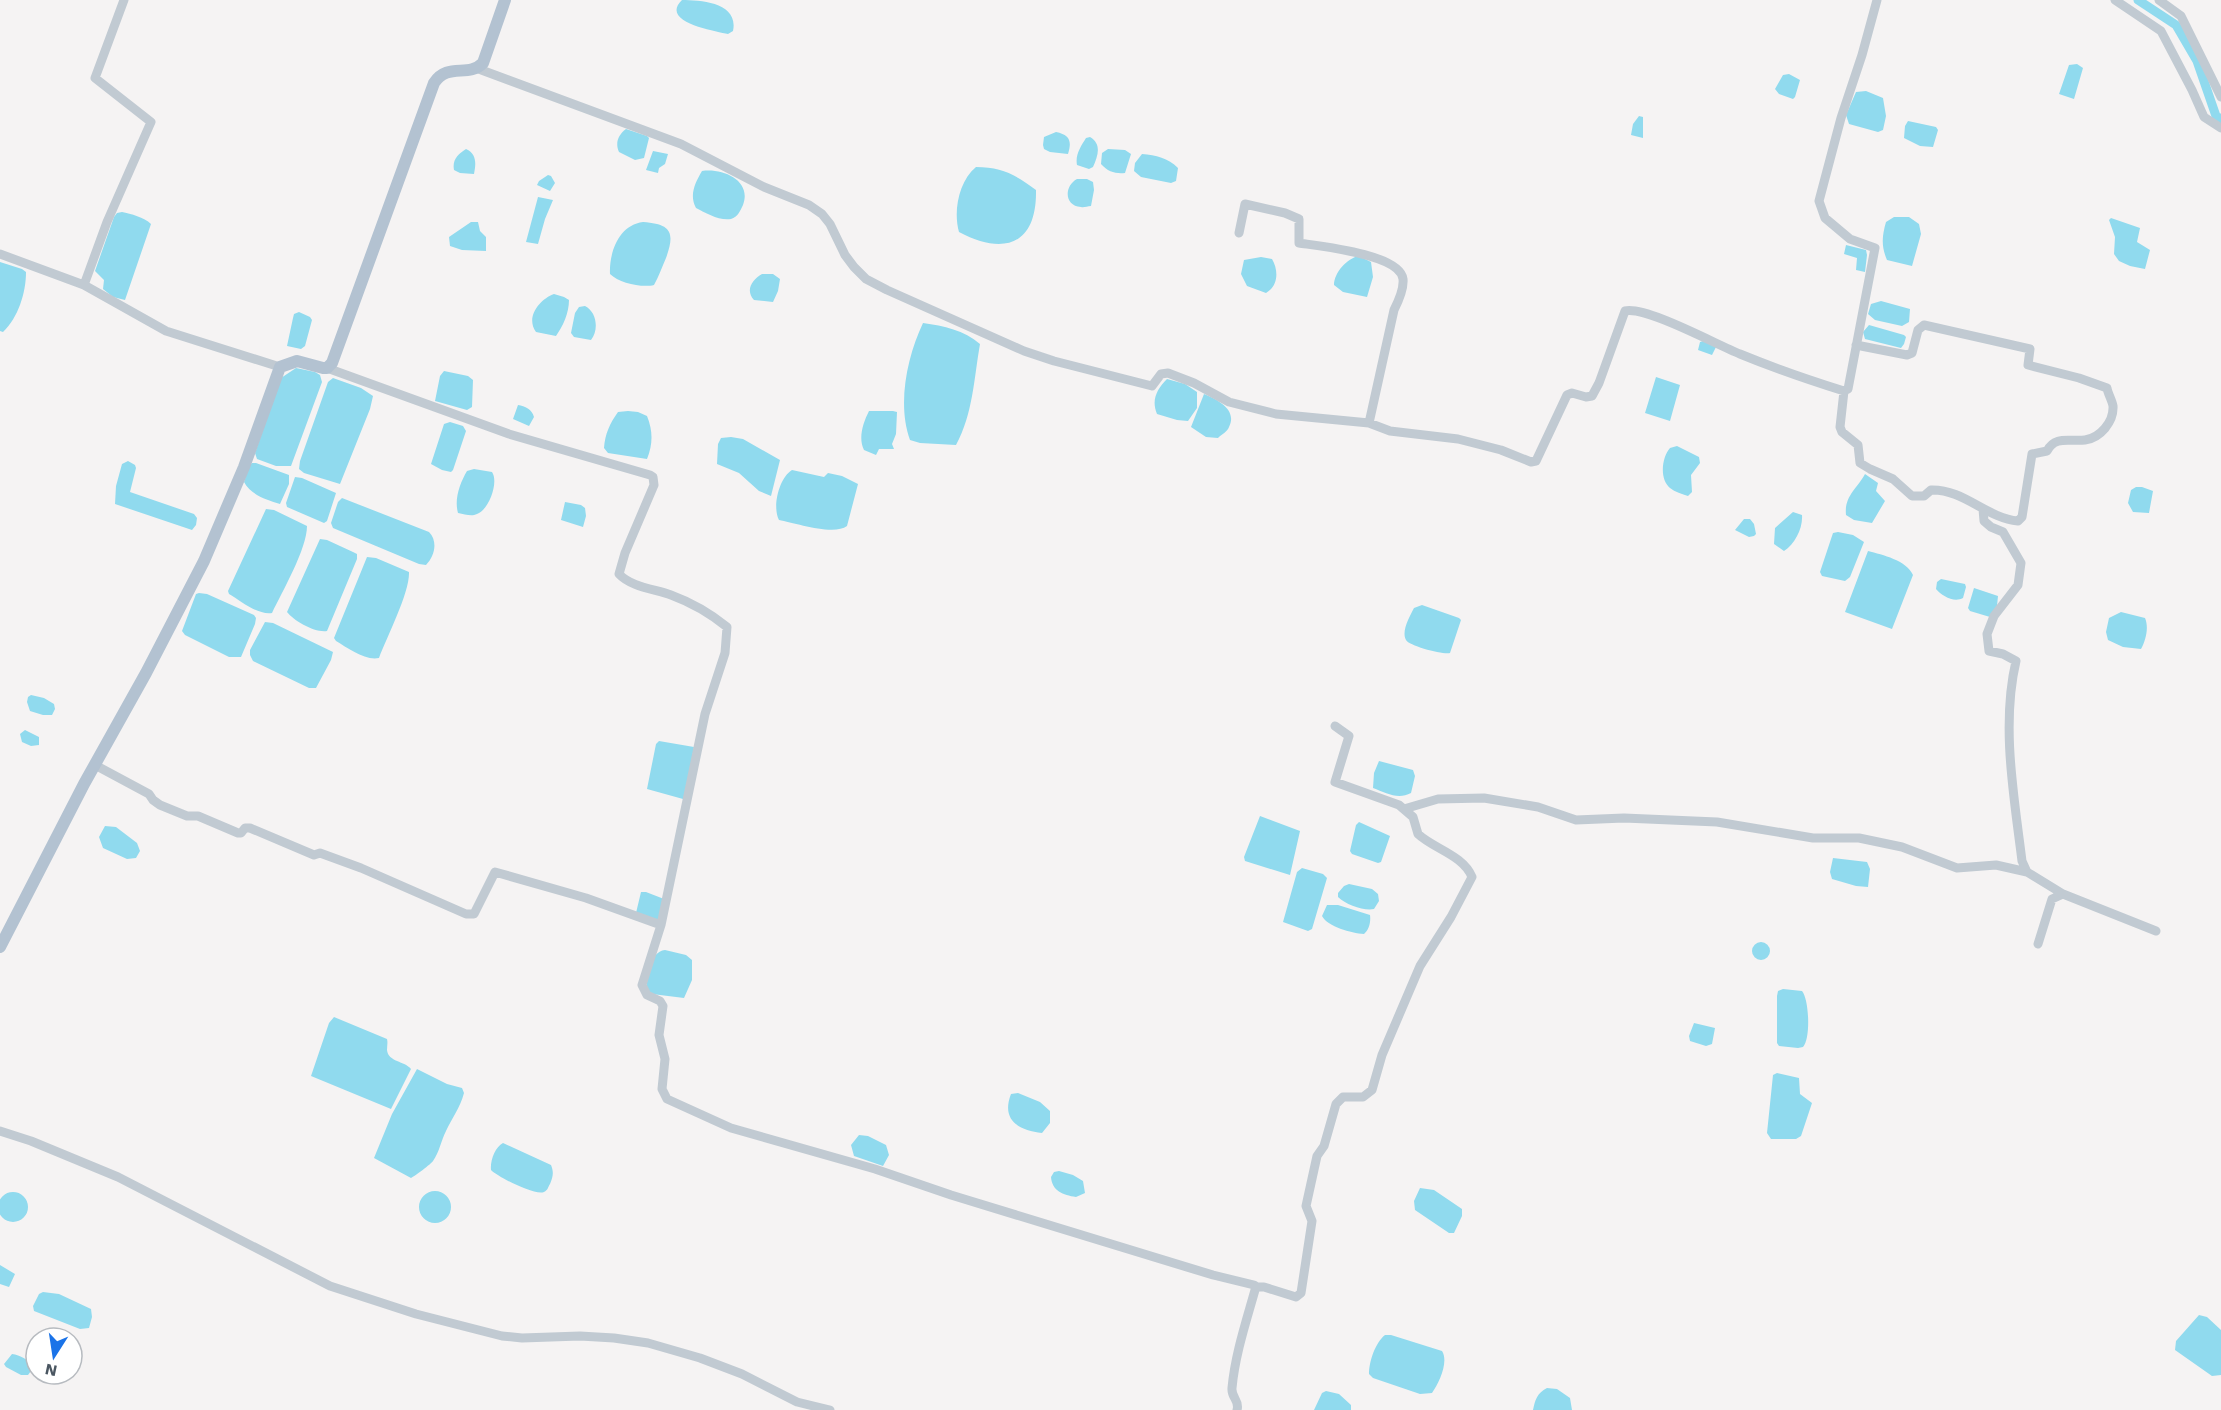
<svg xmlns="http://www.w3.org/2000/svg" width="2221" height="1410" font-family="'Work Sans',sans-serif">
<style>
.water{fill:#90daee}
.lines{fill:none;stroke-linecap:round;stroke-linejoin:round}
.canal{stroke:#90daee;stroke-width:9}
.minor{stroke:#c1cad2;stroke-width:9}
.major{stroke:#b3c2d1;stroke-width:12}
</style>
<rect width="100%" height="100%" fill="#f5f3f3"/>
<!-- water -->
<path class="water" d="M 682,0 C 702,0 739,3 733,31 L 728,34 C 715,31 659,22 682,0 Z
M 2077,64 L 2083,68 L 2074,99 L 2059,94 L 2069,65 Z
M 1789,74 L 1800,80 L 1795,97 L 1793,99 L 1779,94 L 1775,89 L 1783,75 Z
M 1866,91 L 1883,98 L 1886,116 L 1883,130 L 1878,132 L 1849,124 L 1846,115 L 1856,92 Z
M 1639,116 L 1643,117 L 1643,138 L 1631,135 L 1633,124 Z
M 1908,121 L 1936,127 L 1938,130 L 1933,147 L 1920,146 L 1904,138 L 1905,126 Z
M 626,129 L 647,136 L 649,138 L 644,158 L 635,160 L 619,152 C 615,143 618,135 626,129 Z
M 1056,132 C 1070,135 1072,141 1068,154 L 1050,152 L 1044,149 L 1043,145 L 1044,137 Z
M 1090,137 C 1102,144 1098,156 1093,167 L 1089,169 L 1077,165 C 1075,155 1081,146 1086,138 Z
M 466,149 C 477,154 476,164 474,174 L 460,173 L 454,170 C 452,160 458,154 466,149 Z
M 1108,149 L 1125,150 L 1131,154 L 1125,173 C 1116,174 1108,172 1101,164 L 1102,153 Z
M 653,151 L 668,154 L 665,164 L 659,168 L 658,173 L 646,170 Z
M 1142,154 C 1156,155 1168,158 1178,168 L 1176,181 L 1171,183 L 1141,177 L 1134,171 L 1135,163 Z
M 976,167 C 1002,167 1016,175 1036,190 C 1037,245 1004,256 959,232 C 953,211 959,181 976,167 Z
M 702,171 C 724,168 752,181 743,205 C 740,211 738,217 731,219 C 719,221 706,213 696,208 C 689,195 695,183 702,171 Z
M 548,175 L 551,176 L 555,183 L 550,191 L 537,185 L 539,181 Z
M 1077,179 L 1087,179 L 1093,182 L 1094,190 L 1091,206 C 1087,206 1084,208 1081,207 C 1064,206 1064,186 1077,179 Z
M 538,197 L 553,200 L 545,219 L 538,244 L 526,242 Z
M 122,212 C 131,214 144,217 151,224 L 125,300 L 113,297 L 103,289 L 104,280 L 95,271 L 114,217 L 117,213 Z
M 1894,217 L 1909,217 L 1919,224 L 1921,234 L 1912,266 L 1887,260 C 1881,246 1882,236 1886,222 Z
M 2111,218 L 2140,228 L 2137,242 L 2150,250 L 2145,269 L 2130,266 L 2119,261 L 2114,254 L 2115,237 L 2109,220 Z
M 471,222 L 478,222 L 480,231 L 486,237 L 486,251 L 462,250 L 450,246 L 449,237 Z
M 643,222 C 672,224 675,233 666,258 C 662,267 659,276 654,285 C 642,288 619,283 610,274 C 609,252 619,225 643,222 Z
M 1846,245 L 1866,250 L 1867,255 L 1865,272 L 1856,270 L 1857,258 L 1844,254 Z
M 1359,256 L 1371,262 L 1373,277 L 1367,297 L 1343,292 L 1334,285 C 1334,273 1347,258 1359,256 Z
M 1261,257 L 1272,259 C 1279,271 1278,286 1266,293 L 1247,286 L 1241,274 L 1244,260 Z
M 0,262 L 22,269 L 26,272 C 26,293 18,318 3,332 L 0,331 Z
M 762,274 L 773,274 L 780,279 L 778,291 L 773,302 L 754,300 C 745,290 752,280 762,274 Z
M 554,294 L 564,297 L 569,300 C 569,313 563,326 556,336 L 536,332 C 525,317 540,299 554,294 Z
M 1881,301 L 1910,309 L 1909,322 L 1902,326 L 1875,320 L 1868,314 L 1871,304 Z
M 585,306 C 597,312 599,330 591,340 L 574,337 L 571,333 L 575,313 L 579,307 Z
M 299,312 L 310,317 L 312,320 L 305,346 L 301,349 L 287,346 L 293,318 L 294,314 Z
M 923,323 C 944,326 964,330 980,344 C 974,378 973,414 956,445 L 920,443 L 910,440 C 897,404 907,357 923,323 Z
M 1869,325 L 1904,335 L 1906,337 L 1904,344 L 1901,348 L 1865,339 L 1863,332 Z
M 1703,341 L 1716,347 L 1712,355 L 1698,350 L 1700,342 Z
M 296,368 L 315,372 L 320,375 L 322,382 L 291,466 L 276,466 L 257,459 L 255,453 L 281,378 Z
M 444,371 L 468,376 L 473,380 L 472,407 L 467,410 L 435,401 L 440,376 Z
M 1656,377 L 1680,385 L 1670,421 L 1645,413 Z
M 333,378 L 361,388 L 373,396 L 370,409 L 340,484 L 304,473 L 299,469 L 300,461 L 328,382 Z
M 1167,379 L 1185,384 L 1197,392 L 1197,408 L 1188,421 L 1177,420 L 1157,414 C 1151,400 1157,389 1167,379 Z
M 1204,394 C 1216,399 1238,409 1229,427 C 1228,431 1221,435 1218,438 L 1206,437 L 1191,427 Z
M 518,405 C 525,406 532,409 534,417 L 529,426 L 513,419 Z
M 628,411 L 638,412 L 647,416 C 653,431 653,444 647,459 L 608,453 L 604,448 C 605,434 610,423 618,412 Z
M 869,411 L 893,411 L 897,412 L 896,434 L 892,444 L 894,449 L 879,449 L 876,455 L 864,450 C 858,438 863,423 869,411 Z
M 450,422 L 463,426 L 466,431 L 453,470 L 451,472 L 442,470 L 431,464 L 444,424 Z
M 731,437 L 743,439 L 780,460 L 771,496 L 759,491 L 739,473 L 717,464 L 718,444 L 721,438 Z
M 1677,446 L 1699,457 L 1700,463 L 1691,475 L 1692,492 L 1688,496 C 1682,494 1675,492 1670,488 C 1659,479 1662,457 1670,448 Z
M 128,461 L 135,465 L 136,468 L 130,492 L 194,514 L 197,518 L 196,525 L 192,530 L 115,504 L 116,486 L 122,464 Z
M 252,463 L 256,463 L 289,475 L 289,484 L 280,504 C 267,500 251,495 244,482 L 249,466 Z
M 474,469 L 492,472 C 499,482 489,510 477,514 C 471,517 465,514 458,513 C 454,499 460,483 467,471 Z
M 792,470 L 824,477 L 828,473 L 842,476 L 858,484 L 847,526 C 834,536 795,523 779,520 C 772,507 779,478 792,470 Z
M 1865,474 L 1878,483 L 1876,491 L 1885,501 L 1872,523 L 1854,520 L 1846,515 C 1844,496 1857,489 1865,474 Z
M 295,477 L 302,478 L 336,493 L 327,521 L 324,523 L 287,507 L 286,503 Z
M 2136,487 L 2142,487 L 2153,491 L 2149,513 L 2133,512 L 2128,503 L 2131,490 Z
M 342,498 L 429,532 C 438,541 435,556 426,565 L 419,564 L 333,528 L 331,523 L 338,502 Z
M 565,502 L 581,505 L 585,508 L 586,516 L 583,527 L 561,520 Z
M 266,509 L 274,510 L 307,526 C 307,549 282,592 272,613 C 257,615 241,601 229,594 L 228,591 Z
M 1793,512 L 1802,515 C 1803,528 1795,544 1784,551 L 1774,544 L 1775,528 Z
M 1744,519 L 1750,519 L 1754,524 L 1756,534 L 1754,536 L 1749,537 L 1735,530 Z
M 1838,532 L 1853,535 L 1864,542 L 1850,577 L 1845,581 L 1822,576 L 1820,572 L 1833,533 Z
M 320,539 L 327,540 L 353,552 L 357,554 L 357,559 L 327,631 C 315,633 294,621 287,612 Z
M 1868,551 C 1883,555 1906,560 1913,575 L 1892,629 L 1845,612 Z
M 367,557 L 376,558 L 409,572 C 410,592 387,637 379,658 C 365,661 348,648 336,641 L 334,638 Z
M 1941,579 L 1965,584 L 1966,587 L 1963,598 C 1954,603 1942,596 1936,589 L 1937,582 Z
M 1974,588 L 1998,596 L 1997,606 L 1990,617 L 1970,611 L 1968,608 Z
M 199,593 L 207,594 L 254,615 L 256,618 L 255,624 L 241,657 L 229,657 L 185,635 L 182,631 L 196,594 Z
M 1422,605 L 1459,618 L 1461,620 L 1450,653 C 1444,655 1409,646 1406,640 C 1401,631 1410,616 1414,608 Z
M 2121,612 L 2145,618 C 2149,627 2146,640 2141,649 L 2123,647 L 2108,640 L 2106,632 L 2109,618 Z
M 265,622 L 273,623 L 333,652 L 331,660 L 316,688 L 309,688 L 253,661 L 250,655 L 250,650 Z
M 31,695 L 44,698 L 54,704 L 55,709 L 52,715 L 43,715 L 30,711 L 27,702 L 28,697 Z
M 25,730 L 39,737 L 39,745 L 31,746 L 22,742 L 20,734 Z
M 659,741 L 694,747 L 685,797 L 683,799 L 647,789 L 656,744 Z
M 1379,761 L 1413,770 L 1415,776 L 1411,793 C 1398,800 1386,793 1373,788 L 1374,773 Z
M 1260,816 L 1300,831 L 1290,875 L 1245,861 L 1244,857 Z
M 1359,822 L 1390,836 L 1381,862 L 1378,863 L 1352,854 L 1350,851 L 1356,825 Z
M 105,826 L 116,827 L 137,843 L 140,851 L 136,858 L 127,859 L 103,848 L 99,837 Z
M 1833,858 L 1867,862 L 1870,869 L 1868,887 L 1856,886 L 1832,879 L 1830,872 Z
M 1302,868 L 1323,874 L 1327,878 L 1312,929 L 1308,931 L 1283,922 L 1297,872 Z
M 1349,884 L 1372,889 L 1378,894 L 1379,901 L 1374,909 C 1364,911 1346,905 1338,897 L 1338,893 L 1344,886 Z
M 641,892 L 646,892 L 664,899 L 659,920 L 636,913 Z
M 1327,905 L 1338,905 L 1370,915 C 1371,922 1369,930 1364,934 C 1351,933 1328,927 1322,916 Z
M1752 951a9 9 0 1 1 18 0a9 9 0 1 1-18 0Z
M 665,950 L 686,955 L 692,960 L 692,980 L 684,998 L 652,994 L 646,988 C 649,975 649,952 665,950 Z
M 1783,989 L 1802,991 C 1809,999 1811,1038 1803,1047 L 1798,1048 L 1779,1046 L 1777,1043 L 1777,996 L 1778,991 Z
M 334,1017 L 387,1039 C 388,1043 387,1046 387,1050 C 388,1062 405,1061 411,1069 L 391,1109 L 311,1076 L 329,1023 Z
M 1694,1023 L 1715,1028 L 1712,1044 L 1706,1046 L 1690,1041 L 1689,1036 Z
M 417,1069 L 447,1084 L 462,1088 L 464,1093 C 460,1108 452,1118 446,1131 C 441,1141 439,1153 433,1161 C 431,1164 415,1176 411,1178 L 374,1158 L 392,1114 Z
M 1777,1073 L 1799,1078 L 1800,1094 L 1812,1103 L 1801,1136 L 1796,1139 L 1771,1139 L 1767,1133 L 1773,1075 Z
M 1018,1093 L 1040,1102 L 1050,1111 L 1050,1123 L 1042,1133 C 1018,1130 1001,1120 1011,1094 Z
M 859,1135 L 868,1136 L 886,1145 L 889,1155 L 883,1166 L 854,1156 L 851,1145 Z
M 503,1143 L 551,1165 C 554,1172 553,1177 550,1184 C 548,1187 548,1190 544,1192 C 535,1196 498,1177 491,1170 C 490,1161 495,1147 503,1143 Z
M 1059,1171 L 1073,1175 L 1083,1181 L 1085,1193 L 1076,1197 C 1063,1195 1052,1191 1051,1177 L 1054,1172 Z
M 1420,1188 L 1434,1190 L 1462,1209 L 1462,1216 L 1454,1233 L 1449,1233 L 1415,1210 L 1414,1201 Z
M419 1207a16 16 0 1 1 32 0a16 16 0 1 1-32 0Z
M-2 1207a15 15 0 1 1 30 0a15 15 0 1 1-30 0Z
M 0,1265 L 15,1274 L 9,1287 L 0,1284 Z
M 43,1292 L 59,1294 L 91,1309 L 92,1317 L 89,1328 L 80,1329 L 34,1311 L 33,1306 L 39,1294 Z
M 2199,1315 L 2207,1317 L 2221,1330 L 2221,1375 L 2212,1376 L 2175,1350 L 2176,1341 Z
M 1385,1335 L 1391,1335 L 1442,1351 C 1449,1362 1439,1383 1432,1393 L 1420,1394 L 1373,1378 L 1369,1374 C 1369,1362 1375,1343 1385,1335 Z
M 12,1354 C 20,1355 29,1360 34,1367 L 28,1375 L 21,1375 L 6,1367 L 4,1364 Z
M 1547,1388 L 1557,1389 L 1570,1398 L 1572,1410 L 1533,1410 C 1535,1400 1537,1393 1547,1388 Z
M 1326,1391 L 1339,1394 L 1351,1405 L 1351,1410 L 1314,1410 L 1322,1393 Z"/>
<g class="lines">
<!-- canal -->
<path class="canal" d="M 2138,0 L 2176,25 L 2197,61 L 2216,116 L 2221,119"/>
<!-- minor -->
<path class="minor" d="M 2115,0 L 2161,31 L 2192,90 L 2204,117 L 2221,128
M 2159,0 L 2181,16 L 2221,97
M 476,68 L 681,144 L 764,187 L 809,205 L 822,214 L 830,224 L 845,255 L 854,267 L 866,279 L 887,290 L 1024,351 L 1054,361 L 1152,386 L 1161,374 L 1168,373 L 1194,383 L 1229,402 L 1276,414 L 1369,423 L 1390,431 L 1458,439 L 1501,450 L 1531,462 L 1536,461 L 1567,395 L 1572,393 L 1586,397 L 1592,396 L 1599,383 L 1625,311 C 1646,306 1715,344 1740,354 C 1774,368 1809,380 1844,391 L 1848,389 L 1875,248 L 1850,239 L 1825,218 L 1819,201 L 1841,118 L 1862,55 L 1877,0
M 1239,233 L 1245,204 L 1285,213 L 1299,219 L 1299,243 C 1319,246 1400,254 1403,279 C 1404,288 1398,302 1394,310 L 1369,423
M 0,254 L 84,285 L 166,331 L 280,367
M 84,285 L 107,222 L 151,122 L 95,78 L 124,0
M 327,368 L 509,434 L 650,475 L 653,477 L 654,485 L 625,553 L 619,574 C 631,587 654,589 671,595 C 690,602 711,614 727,627 L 725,653 L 705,714 L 661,925 L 642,985 L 647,995 L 660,1001 L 663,1006 L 659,1035 L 665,1059 L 662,1089 L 667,1099 L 731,1128 L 875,1169 L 951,1195 L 1213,1275 L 1254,1285 L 1257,1287
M 1844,391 L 1840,427 L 1842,432 L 1858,445 L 1860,463 L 1870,469 L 1893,479 L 1912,496 L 1924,496 L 1931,490 C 1964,489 1986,518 2018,521 L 2022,517 L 2032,454 L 2047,451 C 2055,435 2070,442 2085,440 C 2100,438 2114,422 2113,406 C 2112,400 2108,394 2107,388 L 2079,378 L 2028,365 L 2030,349 L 1924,325 L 1918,330 L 1912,353 L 1907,355 L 1856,345
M 1983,509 L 1984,521 L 1991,527 L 2003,532 L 2021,563 L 2018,585 L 1994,616 L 1987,634 L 1989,651 L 2003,654 L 2016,661 C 2001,725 2014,796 2022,861 L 2027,872 L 2063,894
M 95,765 L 149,794 L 153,800 L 160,805 L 187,816 L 198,816 L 238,833 L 241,833 L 245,828 L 250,828 L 314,855 L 320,853 L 361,868 L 466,914 L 474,914 L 495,872 L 586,898 L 661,925
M 1404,809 L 1438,799 L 1484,798 L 1538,807 L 1576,820 L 1624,818 L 1717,822 L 1813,838 L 1859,838 L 1902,847 L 1957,868 L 1996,865 L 2027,872
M 2038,944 L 2052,899 L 2063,894 L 2156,931
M 0,1131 L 31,1141 L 118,1177 L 330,1286 L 416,1314 L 502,1336 L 522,1338 L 580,1336 L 614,1338 L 648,1343 L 700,1358 L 742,1374 L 797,1402 L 830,1410
M 1237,1410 C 1240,1400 1231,1398 1232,1388 C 1235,1355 1246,1322 1255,1290 L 1257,1287 L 1264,1287 L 1296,1297 L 1301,1293 L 1312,1221 L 1306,1206 L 1317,1156 L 1324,1146 L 1336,1104 L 1343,1097 L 1363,1097 L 1372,1090 L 1382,1055 L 1420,966 L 1451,917 L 1472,877 C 1463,855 1434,849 1418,834 L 1413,817 L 1399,805 L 1335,782 L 1349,736 L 1335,726"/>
<!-- major -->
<path class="major" d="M 0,947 L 84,784 L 146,673 L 204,561 L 244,467 L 280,367 L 297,361 L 323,368 L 327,368 L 332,363 L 434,83 C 448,62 468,78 483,63 L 505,0"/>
</g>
<!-- north arrow -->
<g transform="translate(54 1356) rotate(192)"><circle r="28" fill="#ffffff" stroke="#b7bbc0" stroke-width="1.5"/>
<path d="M0-4.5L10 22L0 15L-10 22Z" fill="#1a73e8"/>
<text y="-9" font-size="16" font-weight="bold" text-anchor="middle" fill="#4a5661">N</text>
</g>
</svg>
